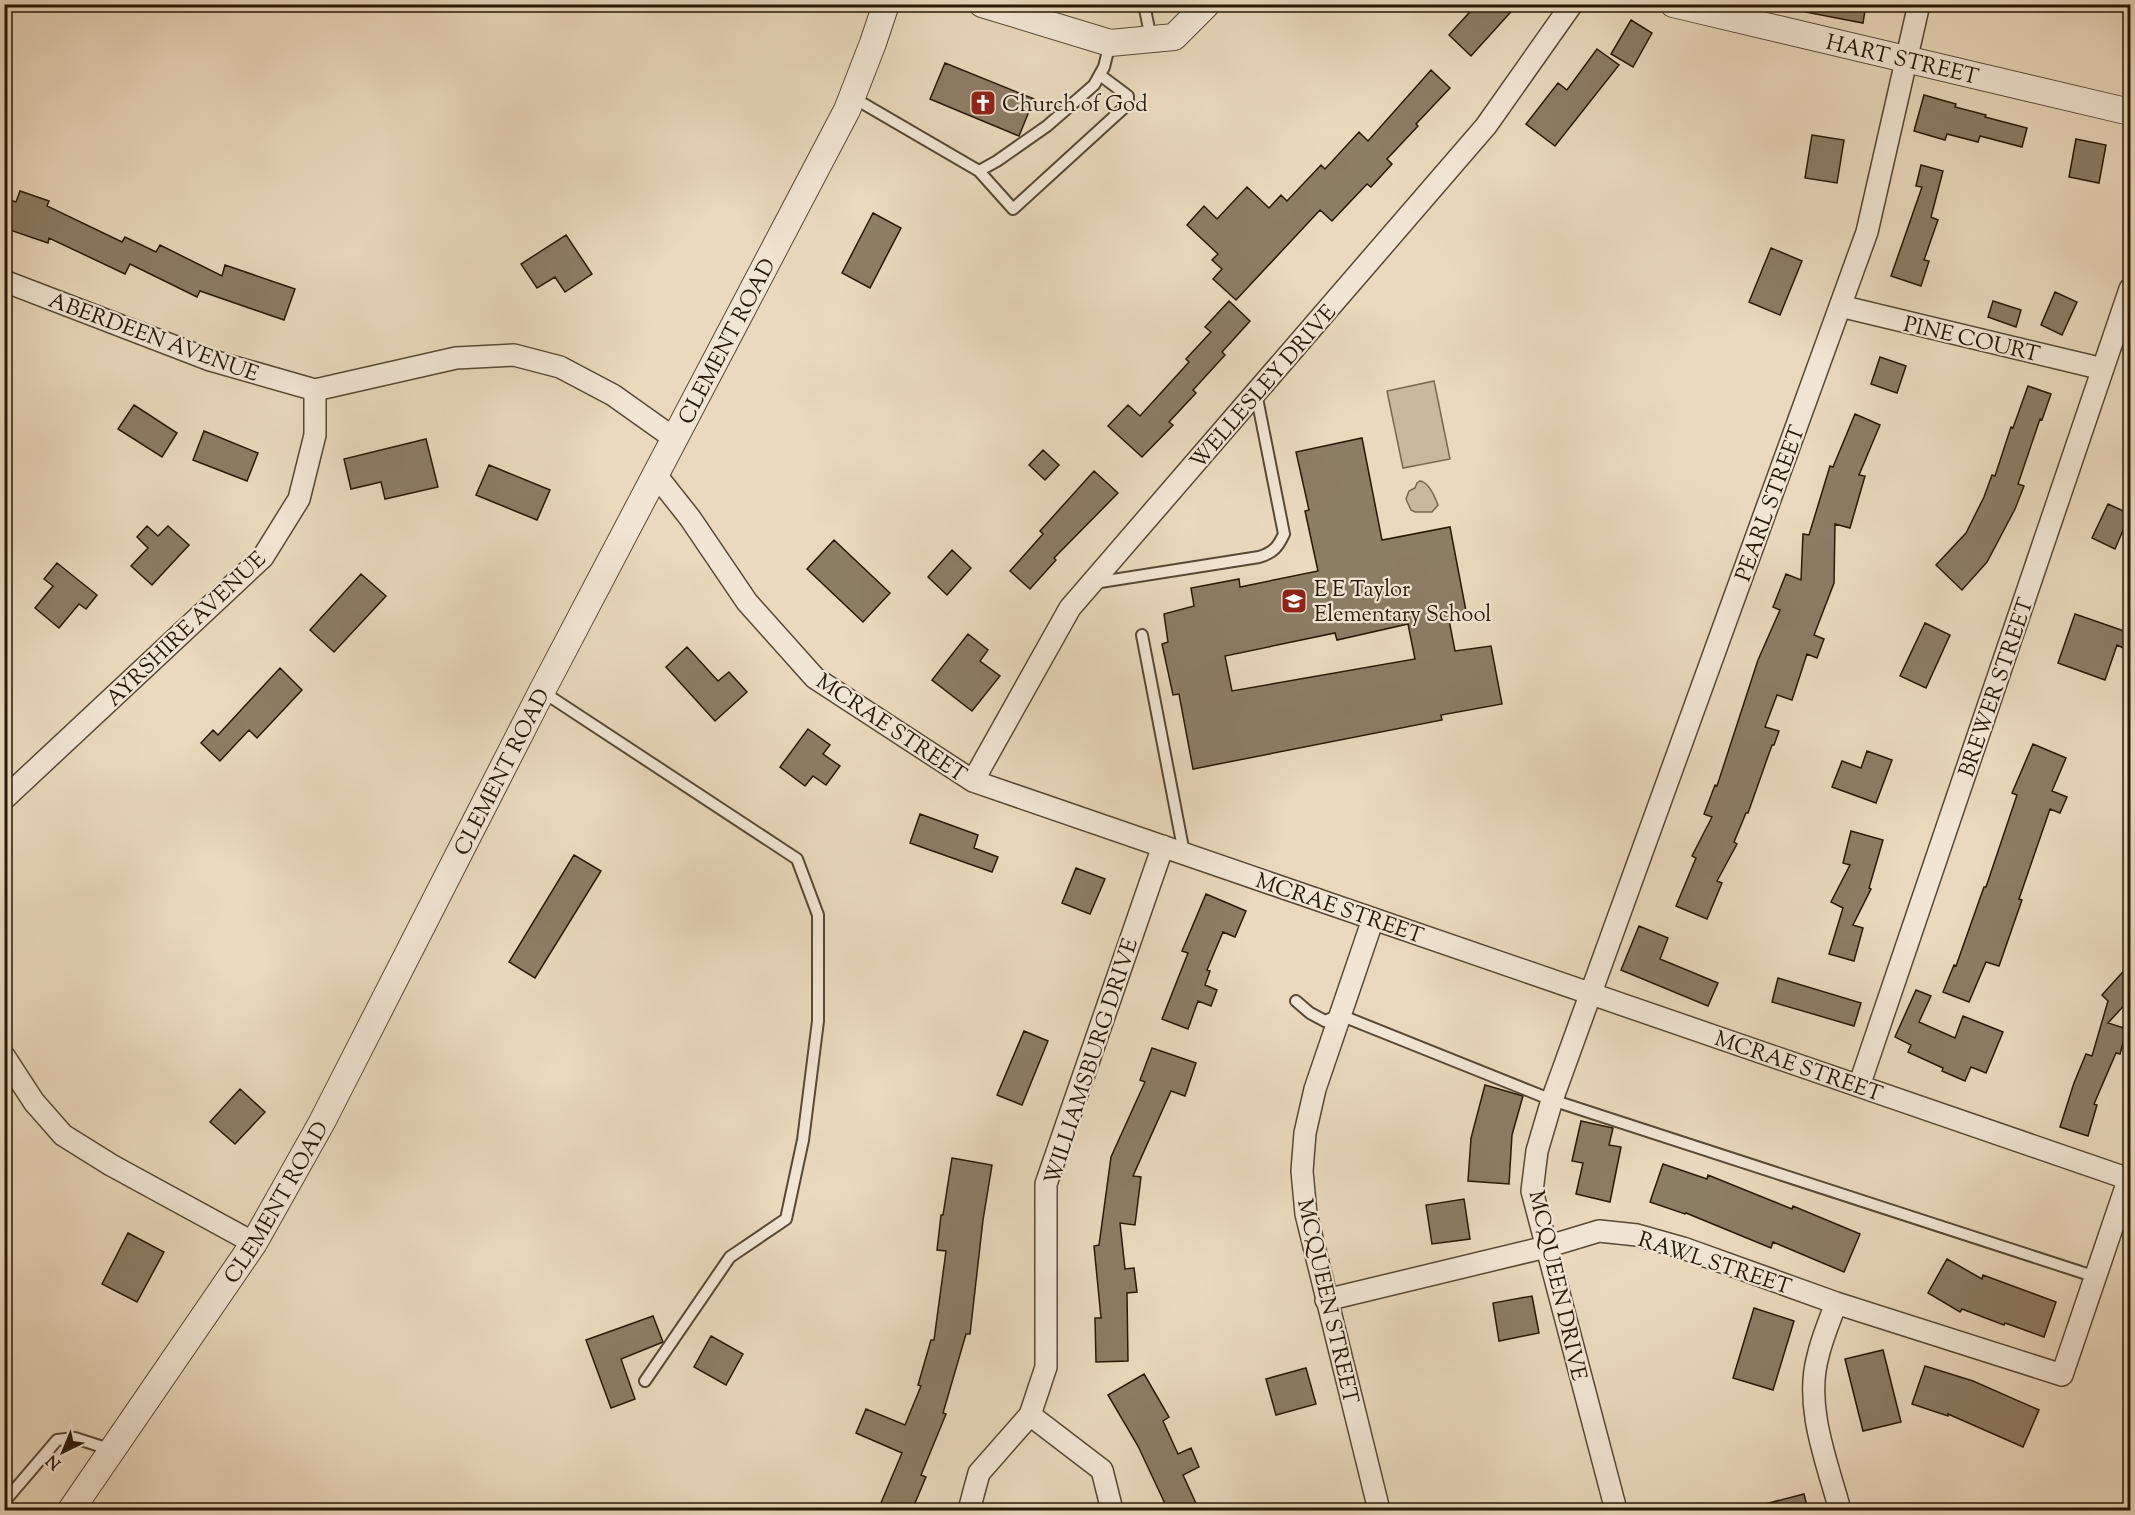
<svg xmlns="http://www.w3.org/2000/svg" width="2135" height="1515" font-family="'Sorts Mill Goudy',serif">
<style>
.green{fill:#c9b89e;stroke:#786852;stroke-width:1.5}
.building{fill:#8c7d65;stroke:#261906;stroke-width:1.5;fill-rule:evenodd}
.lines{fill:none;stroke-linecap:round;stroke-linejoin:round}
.service-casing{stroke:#574934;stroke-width:14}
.minor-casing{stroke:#574934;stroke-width:24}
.tertiary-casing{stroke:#574934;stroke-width:28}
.service{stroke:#f1e6d4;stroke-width:10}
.minor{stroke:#f1e6d4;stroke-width:21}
.tertiary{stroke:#f1e6d4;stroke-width:26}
.labels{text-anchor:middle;stroke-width:4.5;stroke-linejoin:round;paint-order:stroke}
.street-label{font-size:22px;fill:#261906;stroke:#f1e6d4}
.poi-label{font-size:22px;fill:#261906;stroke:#f1e6d4;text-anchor:start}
</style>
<rect width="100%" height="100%" fill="#ead9bd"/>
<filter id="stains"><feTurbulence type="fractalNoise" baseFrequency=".00333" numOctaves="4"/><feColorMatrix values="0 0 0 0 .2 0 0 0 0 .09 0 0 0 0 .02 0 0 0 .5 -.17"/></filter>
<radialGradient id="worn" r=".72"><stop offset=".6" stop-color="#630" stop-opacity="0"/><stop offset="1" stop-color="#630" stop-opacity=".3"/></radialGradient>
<!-- green -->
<path class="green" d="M 1434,381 L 1450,459 L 1403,468 L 1387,391 Z
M 1420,481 C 1429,482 1435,497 1438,505 L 1432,512 L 1415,512 L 1411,510 L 1406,499 L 1409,491 L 1415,488 L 1417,483 Z"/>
<!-- building -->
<path class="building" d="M 1477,4 L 1518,4 L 1471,56 L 1449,35 Z
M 1805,4 L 1866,4 L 1863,23 L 1805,12 Z
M 1631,20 L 1652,33 L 1633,67 L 1611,54 Z
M 1597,49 L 1619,65 L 1555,146 L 1526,124 L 1558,83 L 1567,90 Z
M 945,63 L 1034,99 L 1019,136 L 930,99 Z
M 1431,70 L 1450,88 L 1416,124 L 1418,126 L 1387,159 L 1392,164 L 1371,187 L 1367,184 L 1332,221 L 1320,210 L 1236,300 L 1213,279 L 1222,269 L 1212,260 L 1218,254 L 1187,225 L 1204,206 L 1217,219 L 1247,187 L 1269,208 L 1281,195 L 1287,201 L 1321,165 L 1325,169 L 1359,132 L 1368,141 Z
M 1924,95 L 1956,104 L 1955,107 L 1986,115 L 1985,117 L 2027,128 L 2022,147 L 1980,136 L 1978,142 L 1947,134 L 1945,140 L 1914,131 Z
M 1812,135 L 1844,140 L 1837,183 L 1805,178 Z
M 2076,139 L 2106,145 L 2099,183 L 2069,177 Z
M 1921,165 L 1943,171 L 1931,217 L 1938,220 L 1924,260 L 1929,261 L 1921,286 L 1891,276 L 1922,187 L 1916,186 Z
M 20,191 L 49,201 L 47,206 L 122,242 L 125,237 L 156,252 L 160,245 L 222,276 L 225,265 L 295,289 L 284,320 L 200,291 L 197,297 L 130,264 L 125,274 L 49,238 L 48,243 L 4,228 L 4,198 L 16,202 Z
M 873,213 L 901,228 L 870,288 L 842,273 Z
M 566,235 L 592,274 L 565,292 L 555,277 L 537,288 L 521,264 Z
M 1771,248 L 1802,261 L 1780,315 L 1749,302 Z
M 2055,292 L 2077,302 L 2062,335 L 2041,325 Z
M 1229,301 L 1250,321 L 1222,352 L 1225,355 L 1193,390 L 1196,393 L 1169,422 L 1173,425 L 1142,457 L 1108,426 L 1128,405 L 1140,416 L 1189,362 L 1186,359 L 1211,332 L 1205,327 Z
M 1993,301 L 2021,310 L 2016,327 L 1988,317 Z
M 1880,357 L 1906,366 L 1897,393 L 1871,384 Z
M 2028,386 L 2051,394 L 2042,420 L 2040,419 L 2018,484 L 2024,486 L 2015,509 L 1987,562 L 1962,590 L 1936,565 L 1966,533 L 1984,497 L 1992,475 L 1995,476 L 2011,427 L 2013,428 Z
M 134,405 L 177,433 L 162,457 L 118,429 Z
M 1855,414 L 1880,425 L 1859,475 L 1865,476 L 1850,528 L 1835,524 L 1834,583 L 1814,635 L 1824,639 L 1817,658 L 1807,654 L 1792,700 L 1777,695 L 1765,727 L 1779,731 L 1774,745 L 1772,745 L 1748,813 L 1746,813 L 1734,842 L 1737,844 L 1717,881 L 1722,883 L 1707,919 L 1676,906 L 1696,858 L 1692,856 L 1712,817 L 1704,814 L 1715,785 L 1717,786 L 1758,660 L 1780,610 L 1773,607 L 1786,574 L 1801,580 L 1803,534 L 1809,535 L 1830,466 L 1833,467 Z
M 204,431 L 258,453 L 247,481 L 193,460 Z
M 1362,438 L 1382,540 L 1450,527 L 1466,611 L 1448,615 L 1455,651 L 1491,646 L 1502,704 L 1441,715 L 1442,720 L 1193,769 L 1179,694 L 1173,695 L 1162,644 L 1168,642 L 1164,614 L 1194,606 L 1191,588 L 1239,579 L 1240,587 L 1318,571 L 1305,511 L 1309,510 L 1296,452 ZM 1408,624 L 1415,659 L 1232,691 L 1225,656 L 1335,633 L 1337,640 Z
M 426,439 L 438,487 L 385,499 L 381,482 L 351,489 L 344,459 Z
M 1043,450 L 1059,465 L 1045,480 L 1029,465 Z
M 489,465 L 550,490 L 537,520 L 476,495 Z
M 1094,471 L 1118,493 L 1054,558 L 1056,560 L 1030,589 L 1010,571 L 1043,534 L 1040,531 Z
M 2108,504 L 2130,514 L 2115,549 L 2092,538 Z
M 147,526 L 158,536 L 168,526 L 189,545 L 152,585 L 131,566 L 148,548 L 137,537 Z
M 834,540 L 890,593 L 863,622 L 807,569 Z
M 952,550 L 971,568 L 947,595 L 928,577 Z
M 57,563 L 97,595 L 86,609 L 79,604 L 59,628 L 35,608 L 53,586 L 44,579 Z
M 361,574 L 386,596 L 334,652 L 310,630 Z
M 2075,614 L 2130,633 L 2130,651 L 2117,645 L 2105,680 L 2058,663 Z
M 1925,623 L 1950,635 L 1926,688 L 1900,676 Z
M 968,634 L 988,650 L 980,661 L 1000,676 L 972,711 L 932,680 Z
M 687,647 L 718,681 L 729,672 L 747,692 L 715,721 L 666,667 Z
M 280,668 L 302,690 L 257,738 L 249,730 L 220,761 L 201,743 L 213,730 L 218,735 Z
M 808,729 L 830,745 L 823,754 L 840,766 L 826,785 L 813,776 L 805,786 L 780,767 Z
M 2033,744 L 2066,758 L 2052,791 L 2067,797 L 2060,813 L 2050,809 L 2019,899 L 2022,900 L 1999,966 L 1986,962 L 1969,1002 L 1943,992 L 1954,965 L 1956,966 L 1984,887 L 1986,887 L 2017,795 L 2012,793 Z
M 1867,751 L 1892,760 L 1876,803 L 1832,787 L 1842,761 L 1861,768 Z
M 920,814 L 978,835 L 974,848 L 998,857 L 992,872 L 910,843 Z
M 1851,831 L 1883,840 L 1869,888 L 1871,889 L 1853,925 L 1863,928 L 1854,961 L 1829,954 L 1843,908 L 1831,902 L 1850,865 L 1843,863 Z
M 574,855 L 601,871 L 535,978 L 509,962 Z
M 1076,868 L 1105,879 L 1090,914 L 1062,903 Z
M 1206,894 L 1246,911 L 1235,937 L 1223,932 L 1207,970 L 1210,971 L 1205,985 L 1217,990 L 1211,1006 L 1198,1001 L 1188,1029 L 1162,1019 L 1188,953 L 1182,951 Z
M 1639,926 L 1668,938 L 1660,959 L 1718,983 L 1708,1006 L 1621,970 Z
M 2130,964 L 2130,999 L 2108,1023 L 2127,1029 L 2120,1054 L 2116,1053 L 2094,1104 L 2097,1105 L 2088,1136 L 2060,1127 L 2074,1083 L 2086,1054 L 2092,1056 L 2108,1001 L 2102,995 Z
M 1778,978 L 1861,1003 L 1854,1026 L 1772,1002 Z
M 1916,990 L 1931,996 L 1919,1022 L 1955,1038 L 1963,1016 L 2003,1032 L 1986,1073 L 1971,1067 L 1965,1081 L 1942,1071 L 1943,1068 L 1908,1052 L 1911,1045 L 1895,1037 Z
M 1024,1031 L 1048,1041 L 1022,1105 L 997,1095 Z
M 1152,1048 L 1196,1063 L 1185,1096 L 1171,1091 L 1133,1176 L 1141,1177 L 1135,1225 L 1120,1223 L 1125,1269 L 1134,1268 L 1137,1292 L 1127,1293 L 1128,1361 L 1096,1362 L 1095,1318 L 1101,1318 L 1094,1246 L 1099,1245 L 1111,1157 L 1145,1082 L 1140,1080 Z
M 1485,1085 L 1523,1096 L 1512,1135 L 1509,1184 L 1468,1181 L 1471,1138 Z
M 240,1089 L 265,1112 L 235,1144 L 210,1122 Z
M 1581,1121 L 1613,1128 L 1609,1145 L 1621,1147 L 1610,1202 L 1576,1194 L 1583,1163 L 1572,1161 Z
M 952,1158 L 992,1165 L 983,1220 L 970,1334 L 966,1334 L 943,1413 L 946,1414 L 921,1475 L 926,1477 L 912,1510 L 878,1510 L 902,1453 L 856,1433 L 866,1409 L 905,1425 L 921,1386 L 918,1385 L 931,1340 L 934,1340 L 946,1251 L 937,1250 L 941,1215 L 943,1215 Z
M 1663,1164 L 1707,1179 L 1708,1175 L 1792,1209 L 1793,1206 L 1860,1234 L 1844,1272 L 1773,1242 L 1771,1248 L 1686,1213 L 1685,1214 L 1650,1202 Z
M 1464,1199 L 1470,1239 L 1432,1244 L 1426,1205 Z
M 128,1233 L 164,1252 L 137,1302 L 102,1284 Z
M 1947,1259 L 1982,1279 L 1983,1275 L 2056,1302 L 2044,1337 L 2005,1323 L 2004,1325 L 1962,1309 L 1960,1312 L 1928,1293 Z
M 1532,1296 L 1539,1333 L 1499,1341 L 1493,1303 Z
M 1754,1308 L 1794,1321 L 1773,1390 L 1733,1378 Z
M 653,1316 L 663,1342 L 621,1359 L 635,1399 L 611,1408 L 586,1340 Z
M 711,1336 L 743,1354 L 726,1385 L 694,1367 Z
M 1883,1350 L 1901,1422 L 1863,1431 L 1845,1359 Z
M 1925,1366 L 1973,1381 L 2039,1410 L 2023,1447 L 1948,1414 L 1948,1416 L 1912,1404 Z
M 1306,1368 L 1316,1404 L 1276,1415 L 1266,1379 Z
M 1144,1374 L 1169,1417 L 1163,1421 L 1178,1454 L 1191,1448 L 1199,1467 L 1183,1475 L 1199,1510 L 1168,1510 L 1138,1446 L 1108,1395 Z
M 1804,1494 L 1808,1510 L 1762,1510 L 1761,1505 Z"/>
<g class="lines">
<!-- service casing -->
<g class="service-casing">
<path id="service" d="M 1144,4 L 1151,39
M 852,97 L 979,171 L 997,161 L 1047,126 L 1094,85 L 1104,67 L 1110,43
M 979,171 L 1013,209 L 1128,104 L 1128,96 L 1100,75
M 1094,583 L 1259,557 C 1273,553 1278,547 1284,534 L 1256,393
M 1142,635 L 1184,853
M 543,692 L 797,859 L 818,915 L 818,1021 L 803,1140 L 786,1219 L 730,1257 L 645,1381
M 1296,1001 L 1310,1013 L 1325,1021 L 1340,1015 L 1552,1100 L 2096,1277
M 4,1502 L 57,1440 L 75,1438 L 112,1450"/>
</g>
<!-- minor casing -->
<g class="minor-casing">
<path id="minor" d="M 4,281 L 210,360 L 315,390 L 456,358 L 514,355 L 560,367 L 613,395 L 675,439
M 1840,306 L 2103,369
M 656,475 L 690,518 L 747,602 L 815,678 L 973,781 L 2129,1179
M 973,781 L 1070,608 L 1486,126 L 1572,4
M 4,799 L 263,557 L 299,499 L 315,435 L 315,390
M 1373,919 L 1315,1089 L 1305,1133 L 1302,1171 L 1306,1214 L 1379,1510
M 4,1056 L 34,1102 L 63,1135 L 111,1165 L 254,1243
M 1859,1086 L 2130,289
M 1326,1300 L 1546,1247 L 1599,1231 L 1637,1235 L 1683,1248 L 1836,1303 L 2062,1375 L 2130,1175
M 1836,1303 C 1830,1320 1822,1338 1818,1356 C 1804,1406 1827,1462 1840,1510
M 1030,1415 L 1102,1470 L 1112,1510
M 969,1510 L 979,1473 L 1030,1415 L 1046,1367 L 1046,1184 L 1163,846
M 1616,1510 L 1532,1191 L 1537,1151 L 1552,1100 L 1867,232 L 1919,4"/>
</g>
<!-- tertiary casing -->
<g class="tertiary-casing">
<g id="tertiary">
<path d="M 982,4 L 1110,43 L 1174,37 L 1207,4"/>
<path id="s1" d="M 1673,4 L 2130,112"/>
<path id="s2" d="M 71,1510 L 254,1243 L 322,1122 L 542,691 L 847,110 L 873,43 L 886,4"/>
</g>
</g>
<!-- service -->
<use href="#service" class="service"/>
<!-- minor -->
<use href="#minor" class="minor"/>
<!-- tertiary -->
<use href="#tertiary" class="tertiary"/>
</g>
<!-- icons -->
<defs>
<g id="church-square" transform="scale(1.35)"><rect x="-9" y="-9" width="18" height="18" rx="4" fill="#8f2418" stroke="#f1e6d4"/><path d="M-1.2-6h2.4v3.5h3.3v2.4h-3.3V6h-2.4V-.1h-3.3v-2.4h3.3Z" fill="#fff"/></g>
<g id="school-square" transform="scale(1.35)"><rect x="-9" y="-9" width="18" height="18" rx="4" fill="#8f2418" stroke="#f1e6d4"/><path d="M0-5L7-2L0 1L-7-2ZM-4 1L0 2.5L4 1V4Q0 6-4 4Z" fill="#fff"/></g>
</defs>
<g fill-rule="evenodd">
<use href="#church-square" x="983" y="103"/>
<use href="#school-square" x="1294" y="601"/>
</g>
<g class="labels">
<!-- street labels -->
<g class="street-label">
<text dy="8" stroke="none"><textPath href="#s1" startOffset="236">HART STREET</textPath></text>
<text transform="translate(154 336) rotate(20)" y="8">ABERDEEN AVENUE</text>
<text transform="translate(1972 338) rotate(13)" y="8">PINE COURT</text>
<text dy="8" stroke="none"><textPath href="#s2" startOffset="1342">CLEMENT ROAD</textPath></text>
<text transform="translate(1262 386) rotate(-49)" y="8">WELLESLEY DRIVE</text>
<text transform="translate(1769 503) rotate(-70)" y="8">PEARL STREET</text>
<text transform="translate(185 628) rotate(-44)" y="8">AYRSHIRE AVENUE</text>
<text transform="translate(1995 687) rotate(-71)" y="8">BREWER STREET</text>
<text transform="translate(892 727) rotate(34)" y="8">MCRAE STREET</text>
<text dy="8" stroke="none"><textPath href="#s2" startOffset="856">CLEMENT ROAD</textPath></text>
<text transform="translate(1340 907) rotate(19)" y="8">MCRAE STREET</text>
<text transform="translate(1090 1061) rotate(-72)" y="8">WILLIAMSBURG DRIVE</text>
<text transform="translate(1799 1065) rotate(19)" y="8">MCRAE STREET</text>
<text dy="8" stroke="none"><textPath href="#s2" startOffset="370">CLEMENT ROAD</textPath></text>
<text transform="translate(1715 1262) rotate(18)" y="8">RAWL STREET</text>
<text transform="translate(1559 1285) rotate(77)" y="8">MCQUEEN DRIVE</text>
<text transform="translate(1329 1301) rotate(77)" y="8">MCQUEEN STREET</text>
</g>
<!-- poi labels -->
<g class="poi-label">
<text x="1002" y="111">Church of God</text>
<text x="1314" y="596">E E Taylor<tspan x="1314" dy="25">Elementary School</tspan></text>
</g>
</g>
<!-- margin -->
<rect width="2135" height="1515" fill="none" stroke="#ead9bd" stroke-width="24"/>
<rect x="6" y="6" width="2123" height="1503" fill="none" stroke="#261906" stroke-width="3"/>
<rect x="12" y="12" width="2111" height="1491" fill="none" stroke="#261906" stroke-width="1.5"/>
<!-- north arrow -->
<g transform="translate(63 1452) rotate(223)" stroke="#f1e6d4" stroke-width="4.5" paint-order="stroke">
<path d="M0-4.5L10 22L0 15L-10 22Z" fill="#261906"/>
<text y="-9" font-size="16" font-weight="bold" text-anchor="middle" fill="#261906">N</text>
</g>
<rect width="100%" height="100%" filter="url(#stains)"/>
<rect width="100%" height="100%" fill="url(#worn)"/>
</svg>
